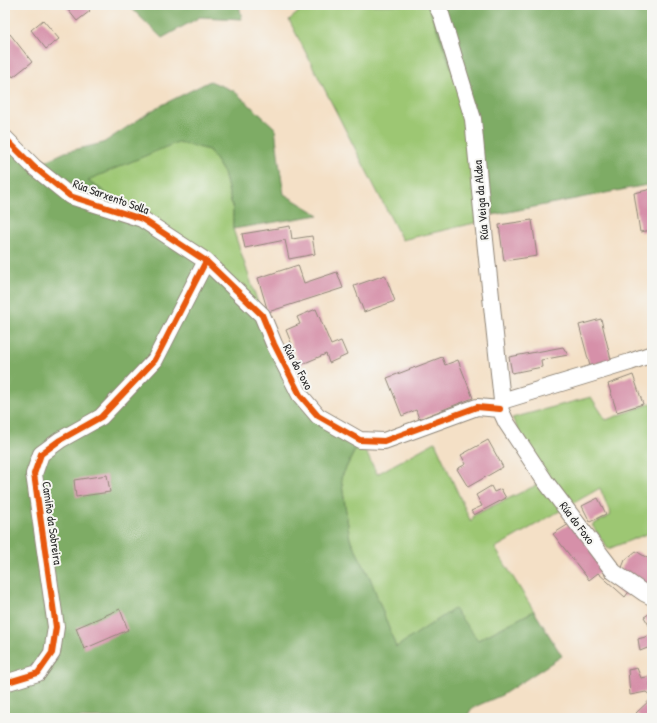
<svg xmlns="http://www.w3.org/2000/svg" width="657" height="723" font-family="'Patrick Hand',sans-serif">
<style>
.green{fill:#9dc773;stroke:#64794f}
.forest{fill:#7eac65;stroke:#546c48}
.building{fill:#d690a9}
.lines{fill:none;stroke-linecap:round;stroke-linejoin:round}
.street-casing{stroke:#908678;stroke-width:18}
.street{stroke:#fff;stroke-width:16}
.cycleway-casing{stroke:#f6f6f2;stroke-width:8}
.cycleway{stroke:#e8590c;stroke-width:6}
.labels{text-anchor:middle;stroke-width:4;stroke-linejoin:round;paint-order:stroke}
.street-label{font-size:12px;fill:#2b2b2b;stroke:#f6f6f2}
</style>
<rect width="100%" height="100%" fill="#f6f6f2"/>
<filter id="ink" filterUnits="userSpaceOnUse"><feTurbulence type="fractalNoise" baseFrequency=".025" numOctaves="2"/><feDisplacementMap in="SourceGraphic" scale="8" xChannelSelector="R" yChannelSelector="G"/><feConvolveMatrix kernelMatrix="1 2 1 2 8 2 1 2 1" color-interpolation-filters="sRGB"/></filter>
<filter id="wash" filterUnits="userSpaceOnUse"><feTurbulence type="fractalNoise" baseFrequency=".012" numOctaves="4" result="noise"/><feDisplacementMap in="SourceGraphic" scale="16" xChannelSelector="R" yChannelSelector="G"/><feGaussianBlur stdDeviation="0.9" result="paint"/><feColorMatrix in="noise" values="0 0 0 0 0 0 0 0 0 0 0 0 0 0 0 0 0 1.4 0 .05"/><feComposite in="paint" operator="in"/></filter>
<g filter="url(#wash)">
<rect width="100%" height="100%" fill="#f4e0c6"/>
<!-- green -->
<path class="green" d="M 307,5 L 436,5 L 473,119 L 483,221 L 402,240 L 289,20 Z
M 178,141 L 209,150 L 224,173 L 233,209 L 233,229 L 262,315 L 87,180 Z
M 591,397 L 606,420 L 652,403 L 652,532 L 608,549 L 592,525 L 611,515 L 600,488 L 495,548 L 534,611 L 478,640 L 383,656 L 371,580 L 350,539 L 341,478 L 360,440 L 377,474 L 435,442 L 471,522 L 474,515 L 545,481 L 512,418 Z"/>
<!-- forest -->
<path class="forest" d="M 128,5 L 239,5 L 242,19 L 200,17 L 162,38 Z
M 428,5 L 652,5 L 652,184 L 493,215 L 475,132 Z
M 210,81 L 234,91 L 275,128 L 279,162 L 284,194 L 319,215 L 233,229 L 233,209 L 224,173 L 209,150 L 178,142 L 88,180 L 149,223 L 262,315 L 300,395 L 360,440 L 341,478 L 350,539 L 371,580 L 396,647 L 454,609 L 478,640 L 534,611 L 562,656 L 502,695 L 472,708 L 466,718 L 5,718 L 5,140 L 34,167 L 65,152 L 103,143 L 156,108 Z"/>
<g id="blocks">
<!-- building -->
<path class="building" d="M 64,5 L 85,5 L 90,11 L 77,21 Z
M 43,20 L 59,39 L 46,49 L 31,30 Z
M 10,34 L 32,62 L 13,77 L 5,66 L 5,38 Z
M 652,189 L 652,230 L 640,232 L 634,193 Z
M 532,220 L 537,256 L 504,261 L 499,225 Z
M 290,226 L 292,239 L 312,236 L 315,254 L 289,259 L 285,240 L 245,248 L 242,234 Z
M 298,265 L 304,283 L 337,272 L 343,288 L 268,312 L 258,278 Z
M 385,275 L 395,301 L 364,312 L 354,286 Z
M 316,309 L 331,345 L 341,341 L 347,355 L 329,363 L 326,354 L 300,365 L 286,330 L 300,324 L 297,317 Z
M 601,319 L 611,360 L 590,366 L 579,325 Z
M 563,347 L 568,355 L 541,360 L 542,367 L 512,373 L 509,357 Z
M 442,357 L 445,365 L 458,360 L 473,398 L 419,419 L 416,410 L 402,416 L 387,378 Z
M 633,375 L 643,404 L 617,412 L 608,384 Z
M 488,440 L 503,467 L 468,487 L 457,469 L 466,464 L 461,455 Z
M 107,475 L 110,492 L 76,497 L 74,480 Z
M 491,486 L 494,492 L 501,489 L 506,498 L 474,515 L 471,511 L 482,506 L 476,495 Z
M 598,498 L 606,514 L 590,522 L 582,506 Z
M 569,524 L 631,589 L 625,597 L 598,573 L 589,580 L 553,534 Z
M 636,551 L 652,561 L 652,588 L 621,570 L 625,560 Z
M 120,609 L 128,630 L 84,649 L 76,628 Z
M 652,612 L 652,630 L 644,617 Z
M 652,635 L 652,650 L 650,647 L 640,651 L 638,639 Z
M 637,668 L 641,678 L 652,676 L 652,682 L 650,683 L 650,686 L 652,687 L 652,697 L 646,692 L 630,695 L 628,670 Z
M 652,698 L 652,718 L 641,718 L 636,713 Z"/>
</g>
</g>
<g filter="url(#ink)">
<use href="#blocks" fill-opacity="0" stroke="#908678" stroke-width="1"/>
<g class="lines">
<!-- street casing -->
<g class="street-casing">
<path id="street" d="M 436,5 L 441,14 L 473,119 L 483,221 L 502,401 L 500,409
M 5,138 L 34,167 L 70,196 L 142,219 L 206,261 L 262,315 L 274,344 L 300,395 L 318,416 L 360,440 L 384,441 L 477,407 L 500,409
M 502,401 L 630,362 L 652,354
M 500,409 L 506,422 L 545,481 L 614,572 L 644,593 L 652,597
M 5,683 L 38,673 L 52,653 L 56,627 L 34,474 L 41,454 L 60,440 L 101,417 L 155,360 L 206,261"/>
</g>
<!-- street -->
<use href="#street" class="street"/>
<!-- cycleway casing -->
<g class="cycleway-casing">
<path id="cycleway" d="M 5,138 L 34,167 L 70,196 L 142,219 L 206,261 L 262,315 L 274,344 L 300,395 L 318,416 L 360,440 L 384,441 L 477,407 L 500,409
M 5,683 L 38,673 L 52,653 L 56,627 L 34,474 L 41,454 L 60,440 L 101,417 L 155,360 L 206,261"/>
</g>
<!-- cycleway -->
<use href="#cycleway" class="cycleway"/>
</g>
</g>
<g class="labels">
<!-- street labels -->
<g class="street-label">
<text transform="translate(111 197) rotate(20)" y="4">Rúa Sarxento Solla</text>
<text transform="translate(481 200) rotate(-95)" y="4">Rúa Veiga da Aldea</text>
<text transform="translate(298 367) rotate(62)" y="4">Rúa do Foxo</text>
<text transform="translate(52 523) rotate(82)" y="4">Camiño da Sobreira</text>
<text transform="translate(577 523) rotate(53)" y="4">Rúa do Foxo</text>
</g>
</g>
<!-- margin -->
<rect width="657" height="723" fill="none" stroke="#f6f6f2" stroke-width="20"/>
</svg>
